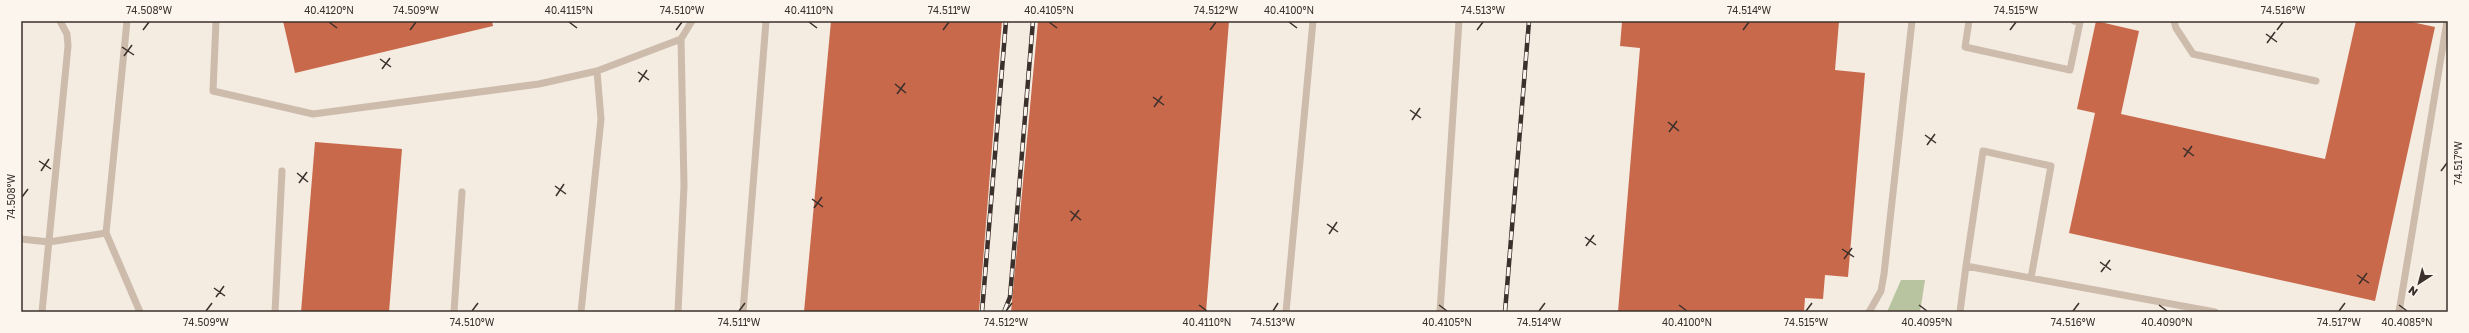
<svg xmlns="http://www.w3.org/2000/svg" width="2469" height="333" font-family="'Golos Text',sans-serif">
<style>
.green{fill:#b8c4a0}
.building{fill:#c8694b}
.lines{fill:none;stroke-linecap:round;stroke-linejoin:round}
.service{stroke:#cdbbac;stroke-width:7}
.rail-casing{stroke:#3b302b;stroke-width:4.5}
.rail{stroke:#fbf5ee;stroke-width:3;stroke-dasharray:9;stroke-linecap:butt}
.ticks{fill:none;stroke:#3b302b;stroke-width:1.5}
.neatline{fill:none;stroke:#3b302b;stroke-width:1.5}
.ticks-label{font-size:10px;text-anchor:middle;fill:#3b302b}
</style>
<rect width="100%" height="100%" fill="#f4ebe1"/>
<!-- green -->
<path class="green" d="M 1901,280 L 1925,280 L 1920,312 L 1887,312 Z"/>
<!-- building -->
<path class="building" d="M 283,21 L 492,21 L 493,26 L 295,73 Z
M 831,21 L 1002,21 L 979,312 L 804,312 Z
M 1038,21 L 1229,21 L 1206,312 L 1011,312 Z
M 1632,21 L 1839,21 L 1835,70 L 1865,73 L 1848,277 L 1825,275 L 1823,299 L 1805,298 L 1804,312 L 1618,312 L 1640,48 L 1620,46 L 1622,22 Z
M 2096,21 L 2139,31 L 2121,114 L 2325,159 L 2356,21 L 2407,21 L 2435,27 L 2375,301 L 2069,233 L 2095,113 L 2077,109 Z
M 315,142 L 402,149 L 389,312 L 301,312 Z"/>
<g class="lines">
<!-- service -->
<path class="service" d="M 127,21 L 106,233 L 140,312
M 216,21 L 213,91 L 313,114 L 539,84 L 597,71 L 681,39 L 692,21
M 1969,21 L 1965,47 L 2070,70 L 2080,22 L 2074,21
M 2174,21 L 2176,28 L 2193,54 L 2316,81
M 21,239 L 49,242 L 106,233
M 1966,266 L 1983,151 L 2051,166 L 2031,278
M 42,312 L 68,46 L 67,34 L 60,21
M 275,312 L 282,171
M 454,312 L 462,192
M 581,312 L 601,119 L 597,71
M 678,312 L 684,186 L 681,39
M 743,312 L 766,21
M 1286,312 L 1313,21
M 1440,312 L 1459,21
M 1869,312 L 1881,291 L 1884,274 L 1912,21
M 1960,312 L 1966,266 L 2215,312
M 2399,312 L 2447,21"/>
<!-- rail casing -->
<g class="rail-casing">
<path id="rail" d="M 982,312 L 1006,21
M 1004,312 L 1010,297 L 1033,21
M 1505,312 L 1529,21"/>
</g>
<!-- rail -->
<use href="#rail" class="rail"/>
</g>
<!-- ticks -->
<path class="ticks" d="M 329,22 L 337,28M 569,22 L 577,28M 809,22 L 817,28M 1049,22 L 1057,28M 1289,22 L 1297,28M 143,30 L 149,22M 410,30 L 416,22M 676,30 L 682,22M 943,30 L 949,22M 1210,30 L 1216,22M 1477,30 L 1483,22M 1743,30 L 1749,22M 2010,30 L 2016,22M 2277,30 L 2283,22M 2266,34 L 2277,42M 2267,43 L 2275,32M 122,47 L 134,55M 124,56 L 132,45M 380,59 L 391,67M 382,69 L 390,58M 638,72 L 649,80M 639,82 L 647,70M 895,84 L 906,93M 897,94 L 905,83M 1153,97 L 1164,105M 1154,107 L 1162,96M 1410,110 L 1421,118M 1412,120 L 1420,108M 1668,122 L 1679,131M 1669,132 L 1677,121M 1925,135 L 1936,143M 1927,145 L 1935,134M 2183,148 L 2194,156M 2184,157 L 2192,146M 39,161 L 51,169M 41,171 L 49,159M 2441,171 L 2447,163M 297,173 L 308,182M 299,183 L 307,172M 555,186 L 566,194M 556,196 L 564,184M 22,197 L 28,189M 812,199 L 823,207M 814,208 L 822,197M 1070,211 L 1081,220M 1071,221 L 1079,210M 1327,224 L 1338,232M 1329,234 L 1337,222M 1585,237 L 1596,245M 1586,246 L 1594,235M 1842,249 L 1854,257M 1844,259 L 1852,248M 2100,262 L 2111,270M 2101,272 L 2110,260M 2357,275 L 2369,283M 2359,284 L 2367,273M 214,288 L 225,296M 216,297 L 224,286M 1199,305 L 1207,311M 1439,305 L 1447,311M 1679,305 L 1687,311M 1919,305 L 1927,311M 2159,305 L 2167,311M 2399,305 L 2407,311M 206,311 L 212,303M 472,311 L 478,303M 739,311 L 745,303M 1006,311 L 1012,303M 1273,311 L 1278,303M 1539,311 L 1545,303M 1806,311 L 1812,303M 2073,311 L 2079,303M 2339,311 L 2345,303"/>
<!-- border -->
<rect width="2469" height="333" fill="none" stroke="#fbf5ee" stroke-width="44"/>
<!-- north arrow -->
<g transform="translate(2419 283) rotate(216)" stroke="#fbf5ee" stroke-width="3" paint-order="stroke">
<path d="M0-3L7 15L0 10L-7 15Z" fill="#3b302b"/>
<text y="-6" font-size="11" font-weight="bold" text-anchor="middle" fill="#3b302b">N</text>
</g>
<rect x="22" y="22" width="2425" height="289" class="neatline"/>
<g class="ticks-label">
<text x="149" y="14">74.508°W</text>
<text x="329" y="14">40.4120°N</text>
<text x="416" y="14">74.509°W</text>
<text x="569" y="14">40.4115°N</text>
<text x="682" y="14">74.510°W</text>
<text x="809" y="14">40.4110°N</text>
<text x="949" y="14">74.511°W</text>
<text x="1049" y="14">40.4105°N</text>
<text x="1216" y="14">74.512°W</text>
<text x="1289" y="14">40.4100°N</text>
<text x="1483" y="14">74.513°W</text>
<text x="1749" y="14">74.514°W</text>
<text x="2016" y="14">74.515°W</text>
<text x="2283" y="14">74.516°W</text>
<text transform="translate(2458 163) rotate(-90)" y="4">74.517°W</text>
<text transform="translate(11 197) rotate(-90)" y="4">74.508°W</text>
<text x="206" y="326">74.509°W</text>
<text x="472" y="326">74.510°W</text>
<text x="739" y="326">74.511°W</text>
<text x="1006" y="326">74.512°W</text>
<text x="1207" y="326">40.4110°N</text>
<text x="1273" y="326">74.513°W</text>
<text x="1447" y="326">40.4105°N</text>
<text x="1539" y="326">74.514°W</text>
<text x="1687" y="326">40.4100°N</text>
<text x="1806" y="326">74.515°W</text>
<text x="1927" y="326">40.4095°N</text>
<text x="2073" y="326">74.516°W</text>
<text x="2167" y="326">40.4090°N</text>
<text x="2339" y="326">74.517°W</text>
<text x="2407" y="326">40.4085°N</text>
</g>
</svg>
